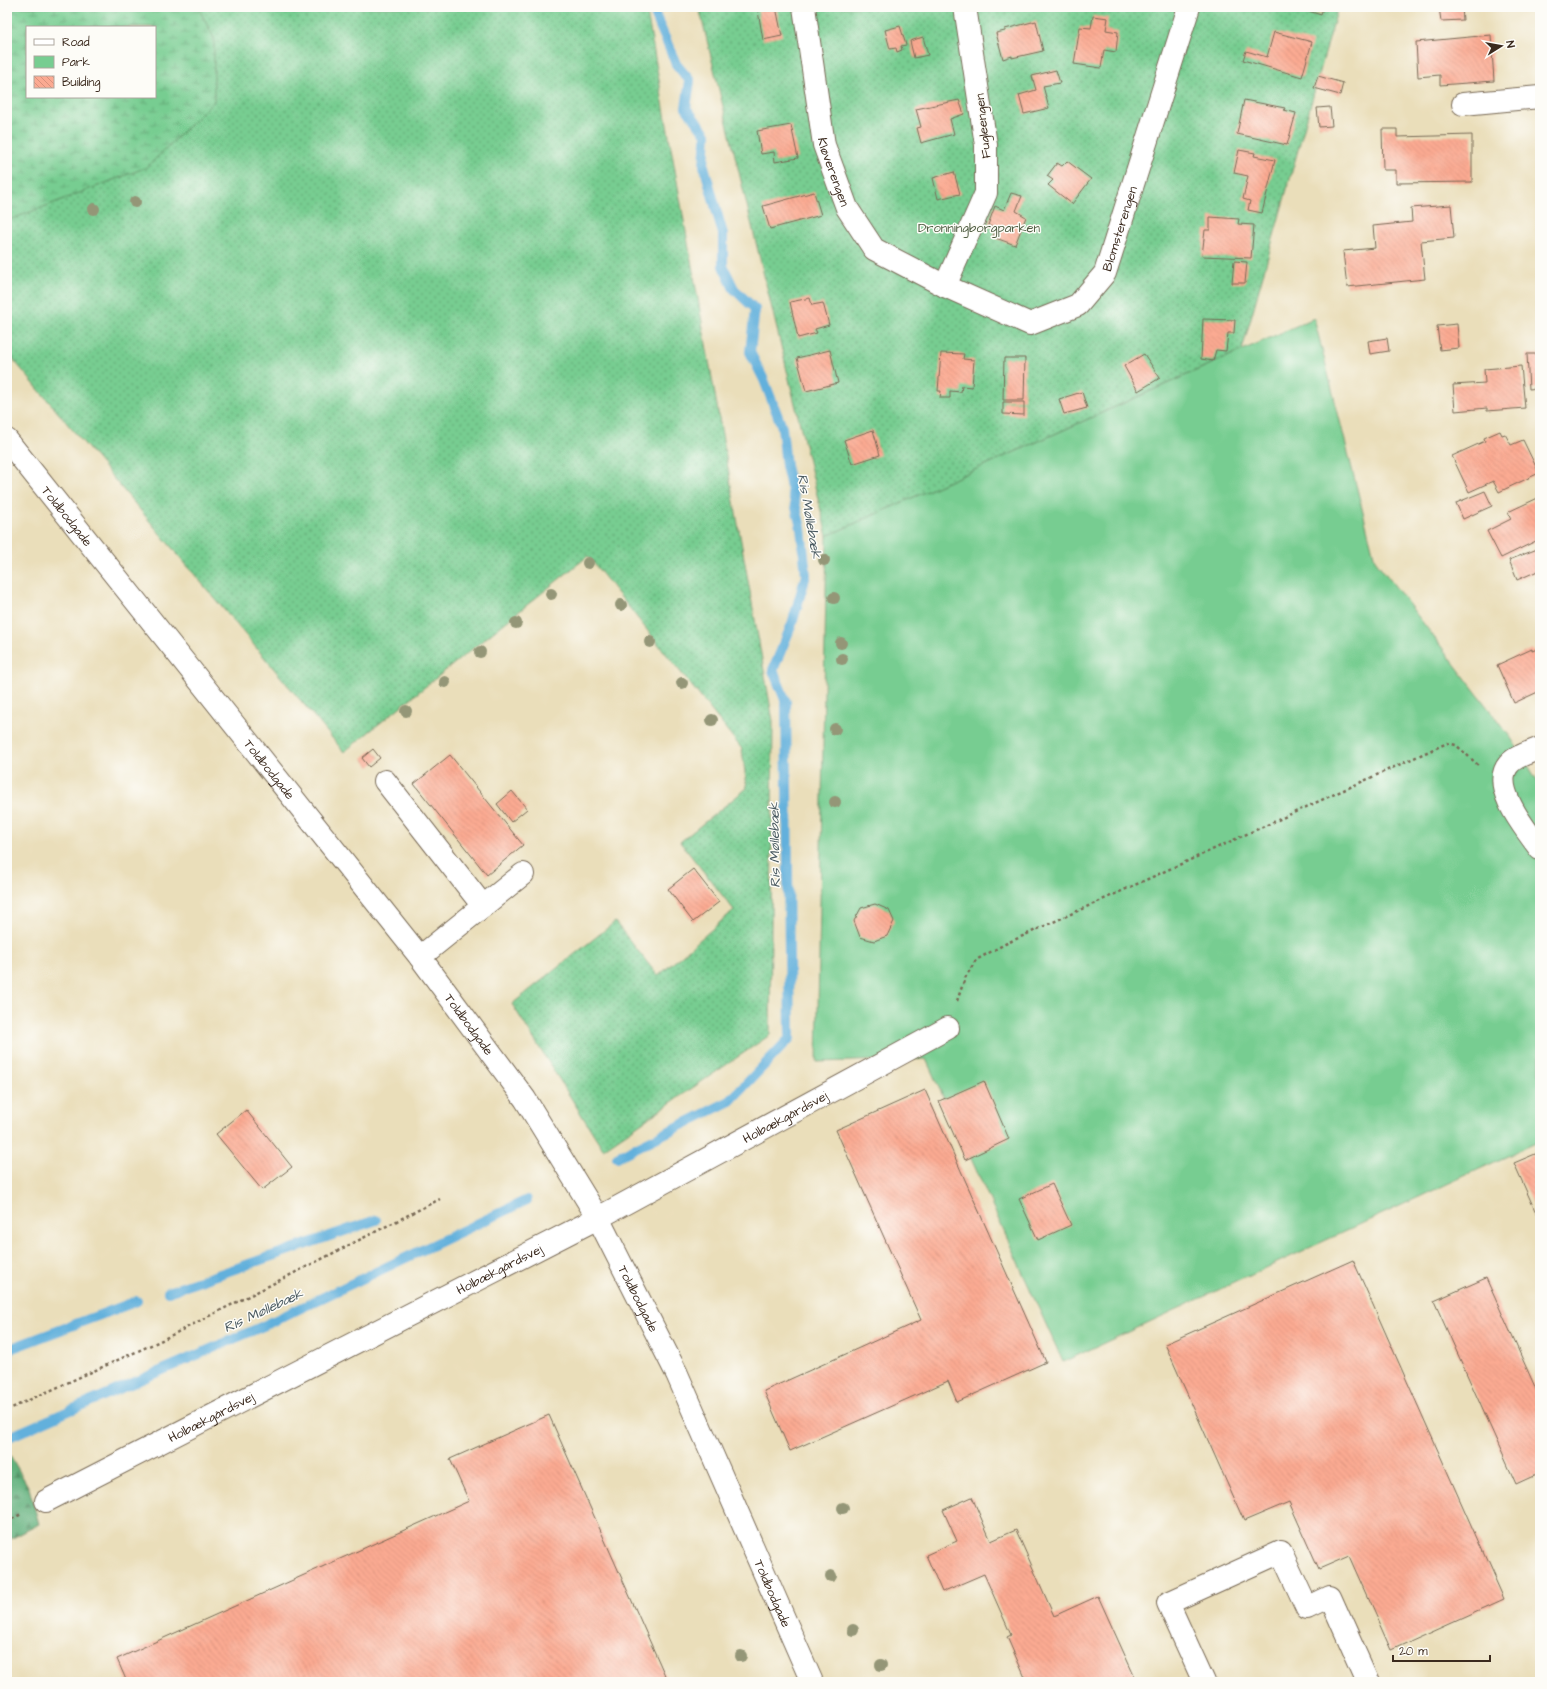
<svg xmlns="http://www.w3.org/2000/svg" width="1547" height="1689" font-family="'Architects Daughter',sans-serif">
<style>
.green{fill:url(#green-dots);stroke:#597c58;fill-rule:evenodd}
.forest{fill:url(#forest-firs);stroke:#4e6d4c}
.wetland{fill:url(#wetland-marsh);stroke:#597c58;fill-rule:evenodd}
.pitch{fill:#77cd91;stroke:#597c58}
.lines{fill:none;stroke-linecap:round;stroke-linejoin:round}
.stream{stroke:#62b0dc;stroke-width:10}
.building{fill:url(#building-back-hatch)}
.minor-casing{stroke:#786955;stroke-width:24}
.path{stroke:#786955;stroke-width:2.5;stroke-dasharray:3 3;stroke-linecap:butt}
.minor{stroke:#fff;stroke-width:22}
.tree{fill:#949677}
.labels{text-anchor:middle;stroke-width:3;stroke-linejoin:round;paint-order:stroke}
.street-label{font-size:13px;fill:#3b2a1e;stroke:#fdfcf7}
.park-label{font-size:13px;fill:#4d5b40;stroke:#fdfcf7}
.water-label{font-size:14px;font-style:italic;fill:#495960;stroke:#fdfcf7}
</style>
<defs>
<pattern id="green-dots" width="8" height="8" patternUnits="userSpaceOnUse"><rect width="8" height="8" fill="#77cd91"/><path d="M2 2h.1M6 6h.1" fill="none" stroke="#63a776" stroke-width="1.8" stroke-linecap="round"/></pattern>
<pattern id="forest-firs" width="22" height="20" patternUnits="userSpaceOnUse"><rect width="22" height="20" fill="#61b07b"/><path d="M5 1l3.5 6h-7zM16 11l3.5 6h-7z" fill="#518f64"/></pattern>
<pattern id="wetland-marsh" width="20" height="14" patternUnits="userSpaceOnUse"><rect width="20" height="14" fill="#77cd91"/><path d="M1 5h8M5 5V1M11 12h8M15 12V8" fill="none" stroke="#63a776"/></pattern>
<pattern id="building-back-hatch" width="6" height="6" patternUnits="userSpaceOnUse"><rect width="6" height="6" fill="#fbaa92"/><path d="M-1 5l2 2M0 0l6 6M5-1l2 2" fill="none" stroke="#d8927d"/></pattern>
</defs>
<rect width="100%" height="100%" fill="#fdfcf7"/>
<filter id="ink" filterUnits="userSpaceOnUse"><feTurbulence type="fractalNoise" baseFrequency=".025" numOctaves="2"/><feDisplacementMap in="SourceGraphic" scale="8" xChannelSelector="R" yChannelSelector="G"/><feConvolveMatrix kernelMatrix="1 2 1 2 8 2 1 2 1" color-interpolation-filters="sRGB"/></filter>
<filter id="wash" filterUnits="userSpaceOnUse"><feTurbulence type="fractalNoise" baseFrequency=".012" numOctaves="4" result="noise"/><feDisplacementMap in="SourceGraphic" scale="16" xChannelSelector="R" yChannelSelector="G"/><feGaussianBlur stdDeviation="0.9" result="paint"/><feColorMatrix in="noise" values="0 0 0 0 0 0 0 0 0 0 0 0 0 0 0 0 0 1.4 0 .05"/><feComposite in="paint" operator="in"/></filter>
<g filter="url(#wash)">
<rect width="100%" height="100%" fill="#eadeba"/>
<!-- green -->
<path class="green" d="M 7,7 L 646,7 L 773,721 L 770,1035 L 603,1149 L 512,1004 L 615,922 L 658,976 L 734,910 L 680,842 L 747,788 L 742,749 L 588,556 L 344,752 L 7,352 ZM 27,27 L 155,27 L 155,97 L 27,97 Z
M 699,7 L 1338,7 L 1242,350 L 827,536 Z"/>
<!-- forest -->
<path class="forest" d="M 10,1455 L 29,1488 L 39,1524 L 7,1541 L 7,1457 Z"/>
<!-- wetland -->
<path class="wetland" d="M 7,7 L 198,7 L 214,38 L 214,101 L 147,167 L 7,221 ZM 27,27 L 155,27 L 155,97 L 27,97 Z"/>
<!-- pitch -->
<path class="pitch" d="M 1314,318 L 1375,560 L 1511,738 L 1540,785 L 1540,1141 L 1063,1362 L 926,1059 L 817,1062 L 827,536 Z"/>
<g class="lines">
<!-- stream -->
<path class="stream" d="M 617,1157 L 730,1101 L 790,1038 L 786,702 L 773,670 L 792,624 L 806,575 L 801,528 L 786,466 L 782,427 L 764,380 L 750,352 L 755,309 L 734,289 L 723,266 L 723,234 L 704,166 L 706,134 L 686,108 L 690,81 L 676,64 L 652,7
M 168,1292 L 376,1220
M 7,1350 L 137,1301
M 7,1438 L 261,1327 L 527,1200"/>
</g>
<g id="blocks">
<!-- building -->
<path class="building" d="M 763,7 L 776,7 L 782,36 L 763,40 L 758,11 L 764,10 Z
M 1296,7 L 1323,7 L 1321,15 Z
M 1439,7 L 1462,7 L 1463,20 L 1441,21 Z
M 1093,16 L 1108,18 L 1106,30 L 1118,32 L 1116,52 L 1104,50 L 1101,68 L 1074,64 L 1080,27 L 1091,28 Z
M 1036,21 L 1043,51 L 1012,58 L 1012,56 L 1003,59 L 996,33 L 1005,31 L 1005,29 Z
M 900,26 L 906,45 L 901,46 L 902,50 L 897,52 L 896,48 L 890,49 L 885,30 Z
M 1274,32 L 1312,42 L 1302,77 L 1243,60 L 1246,51 L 1267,57 Z
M 1491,35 L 1494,81 L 1440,85 L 1440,75 L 1418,77 L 1416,42 Z
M 923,37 L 928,55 L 914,58 L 910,41 Z
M 1056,70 L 1060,83 L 1043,86 L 1049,108 L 1024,114 L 1019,95 L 1036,90 L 1032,76 Z
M 1318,76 L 1343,83 L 1340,95 L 1314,88 Z
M 959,100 L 964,114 L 950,119 L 954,134 L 921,143 L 917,128 L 921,127 L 916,109 Z
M 1244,100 L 1285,108 L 1284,110 L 1296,113 L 1287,145 L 1237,134 Z
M 1330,107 L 1332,126 L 1319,127 L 1317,108 Z
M 791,125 L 798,158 L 775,162 L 774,152 L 761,154 L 757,131 Z
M 1382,129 L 1397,129 L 1397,137 L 1472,135 L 1472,182 L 1396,183 L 1396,170 L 1383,170 Z
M 1239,150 L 1255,153 L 1254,156 L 1275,160 L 1262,213 L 1248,210 L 1250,201 L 1243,199 L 1248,176 L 1234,173 Z
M 1067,161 L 1091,179 L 1072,204 L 1048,185 L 1053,180 L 1047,176 L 1057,163 L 1062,166 Z
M 954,172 L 960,194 L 938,199 L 933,178 Z
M 814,192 L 821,215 L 770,229 L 763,206 Z
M 1011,193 L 1022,196 L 1016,211 L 1026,217 L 1015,245 L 993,237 L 996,229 L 988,225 L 995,206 L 1004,210 Z
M 1451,205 L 1454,238 L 1421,241 L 1425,279 L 1347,287 L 1343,251 L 1375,248 L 1373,226 L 1412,222 L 1411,208 Z
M 1210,217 L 1239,219 L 1238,224 L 1254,225 L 1251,258 L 1202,256 L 1205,230 L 1210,230 Z
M 1234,261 L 1247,262 L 1245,283 L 1232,283 Z
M 810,298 L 812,305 L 823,303 L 829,325 L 815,329 L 817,333 L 798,338 L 790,302 Z
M 1203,319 L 1235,320 L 1234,333 L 1228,333 L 1226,351 L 1216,350 L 1213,361 L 1201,359 Z
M 1457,324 L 1459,348 L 1440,350 L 1437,326 Z
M 1387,338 L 1389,351 L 1370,354 L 1368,341 Z
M 830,350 L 838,383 L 806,391 L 797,358 Z
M 941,353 L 964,354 L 963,359 L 974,360 L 972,387 L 962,386 L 961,392 L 950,391 L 950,398 L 940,398 L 941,391 L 938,391 Z
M 1144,354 L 1160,378 L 1138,391 L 1124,366 Z
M 1527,354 L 1540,354 L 1540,388 L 1529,389 Z
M 1004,358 L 1025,358 L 1024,400 L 1003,400 Z
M 1521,366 L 1525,408 L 1487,411 L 1487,408 L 1455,411 L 1453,385 L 1485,383 L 1484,369 Z
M 1082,392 L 1087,408 L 1064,414 L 1059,399 Z
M 1003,402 L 1024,402 L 1024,415 L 1003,414 Z
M 873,430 L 880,455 L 852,464 L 844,440 Z
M 1500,431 L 1502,435 L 1505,434 L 1511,445 L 1523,440 L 1539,473 L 1499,492 L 1493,481 L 1469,492 L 1452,456 L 1485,441 L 1484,438 Z
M 1485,491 L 1492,506 L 1463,519 L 1456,503 Z
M 1540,497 L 1540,539 L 1501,558 L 1487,531 L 1511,519 L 1508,512 Z
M 1540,548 L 1540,570 L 1517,580 L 1509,560 Z
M 1540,648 L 1540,691 L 1514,703 L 1497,665 L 1532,649 L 1532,651 Z
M 373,749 L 380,758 L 369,767 L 362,758 Z
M 450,755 L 523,845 L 487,875 L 414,784 Z
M 512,791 L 527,809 L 511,822 L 497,804 Z
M 693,869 L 719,902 L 693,922 L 668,889 Z
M 875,904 L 889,910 L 894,921 L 887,936 L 874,941 L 860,937 L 854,921 L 861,908 Z
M 984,1081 L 1009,1139 L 965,1160 L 939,1101 Z
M 925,1090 L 1046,1362 L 957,1402 L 948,1381 L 790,1451 L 764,1391 L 921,1320 L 836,1130 Z
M 246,1110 L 292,1167 L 262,1190 L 216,1134 Z
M 1540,1152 L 1540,1214 L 1537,1215 L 1514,1163 Z
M 1052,1184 L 1071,1225 L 1038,1240 L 1019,1199 Z
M 1353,1260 L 1504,1599 L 1391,1650 L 1349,1556 L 1319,1569 L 1289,1502 L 1244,1521 L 1165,1344 Z
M 1486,1278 L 1540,1398 L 1540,1473 L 1516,1484 L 1434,1301 Z
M 549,1415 L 668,1682 L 127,1682 L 117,1659 L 469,1501 L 450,1459 Z
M 972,1497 L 991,1541 L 1016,1530 L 1054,1616 L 1098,1596 L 1137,1682 L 1027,1682 L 1007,1637 L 1011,1635 L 984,1574 L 942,1592 L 926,1555 L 957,1541 L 943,1510 Z"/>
</g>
</g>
<g filter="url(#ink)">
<use href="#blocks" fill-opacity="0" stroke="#786955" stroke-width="1"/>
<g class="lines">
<!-- minor casing -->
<g class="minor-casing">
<g id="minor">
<path id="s1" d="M 804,7 L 824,145 L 847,208 L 874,249 L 945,286 L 1030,324 L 1078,305 L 1105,273 L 1189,7"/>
<path d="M 1463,104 L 1540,97"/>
<path d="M 945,286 L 986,193 L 986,145 L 965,7"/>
<path id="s2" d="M 7,440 L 420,957 L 525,1099 L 598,1218 L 677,1374 L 812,1682"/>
<path d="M 1540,748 C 1531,752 1516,756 1510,763 C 1488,785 1527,831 1540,849"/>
<path d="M 385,781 L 483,906"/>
<path d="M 420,957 L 523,874"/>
<path id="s3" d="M 46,1501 L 598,1218 L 948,1028"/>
<path d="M 1204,1682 L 1168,1603 L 1281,1552 L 1307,1608 L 1330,1597 L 1368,1682"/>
</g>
</g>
<!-- path -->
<path class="path" d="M 957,1001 L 965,978 L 976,960 L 1005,944 L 1447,743 L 1456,745 L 1478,765
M 7,1410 L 160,1341 L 440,1199
M 7,1522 L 21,1514"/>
<!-- minor -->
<use href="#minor" class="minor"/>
</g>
<!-- trees -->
<g class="tree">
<circle cx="135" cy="202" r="6"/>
<circle cx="94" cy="209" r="6"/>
<circle cx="824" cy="560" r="6"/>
<circle cx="588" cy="563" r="6"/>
<circle cx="551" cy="594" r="6"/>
<circle cx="834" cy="598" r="6"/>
<circle cx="621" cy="605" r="6"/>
<circle cx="516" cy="623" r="6"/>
<circle cx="650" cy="642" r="6"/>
<circle cx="841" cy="643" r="6"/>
<circle cx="480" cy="652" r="6"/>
<circle cx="842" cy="659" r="6"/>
<circle cx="445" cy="682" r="6"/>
<circle cx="682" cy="683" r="6"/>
<circle cx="406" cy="711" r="6"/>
<circle cx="712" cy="720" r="6"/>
<circle cx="835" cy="729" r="6"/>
<circle cx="835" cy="802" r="6"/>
<circle cx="843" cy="1508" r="6"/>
<circle cx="831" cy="1576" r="6"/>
<circle cx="853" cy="1630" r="6"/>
<circle cx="741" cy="1656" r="6"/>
<circle cx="881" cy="1665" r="6"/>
</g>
</g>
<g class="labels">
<!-- street labels -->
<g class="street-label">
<text transform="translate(982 126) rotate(-96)" y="5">Fugleengen</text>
<text dy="5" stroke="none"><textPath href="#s1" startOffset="168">Kløverengen</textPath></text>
<text dy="5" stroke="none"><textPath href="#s1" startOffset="569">Blomsterengen</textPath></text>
<text dy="5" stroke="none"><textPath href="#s2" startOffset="97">Toldbodgade</textPath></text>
<text dy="5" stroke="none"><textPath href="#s2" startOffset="421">Toldbodgade</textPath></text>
<text dy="5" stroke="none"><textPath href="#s2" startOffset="745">Toldbodgade</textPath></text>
<text dy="5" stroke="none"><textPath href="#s3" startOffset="833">Holbækgårdsvej</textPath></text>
<text dy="5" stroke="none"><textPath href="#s3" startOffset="509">Holbækgårdsvej</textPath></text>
<text dy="5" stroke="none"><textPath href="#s2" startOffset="1068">Toldbodgade</textPath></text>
<text dy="5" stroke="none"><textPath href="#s3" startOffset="185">Holbækgårdsvej</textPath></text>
<text dy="5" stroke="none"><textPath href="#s2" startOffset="1392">Toldbodgade</textPath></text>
</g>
<!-- park labels -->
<g class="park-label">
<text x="979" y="232">Dronningborgparken</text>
</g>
<!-- water labels -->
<g class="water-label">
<text transform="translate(810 516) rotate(80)" y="5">Ris Møllebæk</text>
<text transform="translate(774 845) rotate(-91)" y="5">Ris Møllebæk</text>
<text transform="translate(263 1310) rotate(-25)" y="5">Ris Møllebæk</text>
</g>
</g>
<!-- margin -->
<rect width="1547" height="1689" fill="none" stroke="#fdfcf7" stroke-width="24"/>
<!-- legend -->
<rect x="26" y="26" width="130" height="72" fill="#fdfcf7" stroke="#afa8a0"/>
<rect x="34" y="39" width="20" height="6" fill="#ffffff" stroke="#afa8a0"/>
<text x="62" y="46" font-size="12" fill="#3b2a1e">Road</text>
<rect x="34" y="56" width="20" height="12" fill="#77cd91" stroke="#afa8a0"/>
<text x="62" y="66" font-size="12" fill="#3b2a1e">Park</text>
<rect x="34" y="76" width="20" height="12" fill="url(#building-back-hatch)" stroke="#afa8a0"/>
<text x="62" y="86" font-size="12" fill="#3b2a1e">Building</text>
<!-- north arrow -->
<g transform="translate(1501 46) rotate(79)" stroke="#fdfcf7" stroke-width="3" paint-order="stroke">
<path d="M0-3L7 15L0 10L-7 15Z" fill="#3b2a1e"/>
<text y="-6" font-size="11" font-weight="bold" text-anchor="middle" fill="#3b2a1e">N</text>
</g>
<!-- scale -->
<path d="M1393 1655v6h97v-6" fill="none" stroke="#3b2a1e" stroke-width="2"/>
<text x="1399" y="1655" font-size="12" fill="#3b2a1e" stroke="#fdfcf7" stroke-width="3" paint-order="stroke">20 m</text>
</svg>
